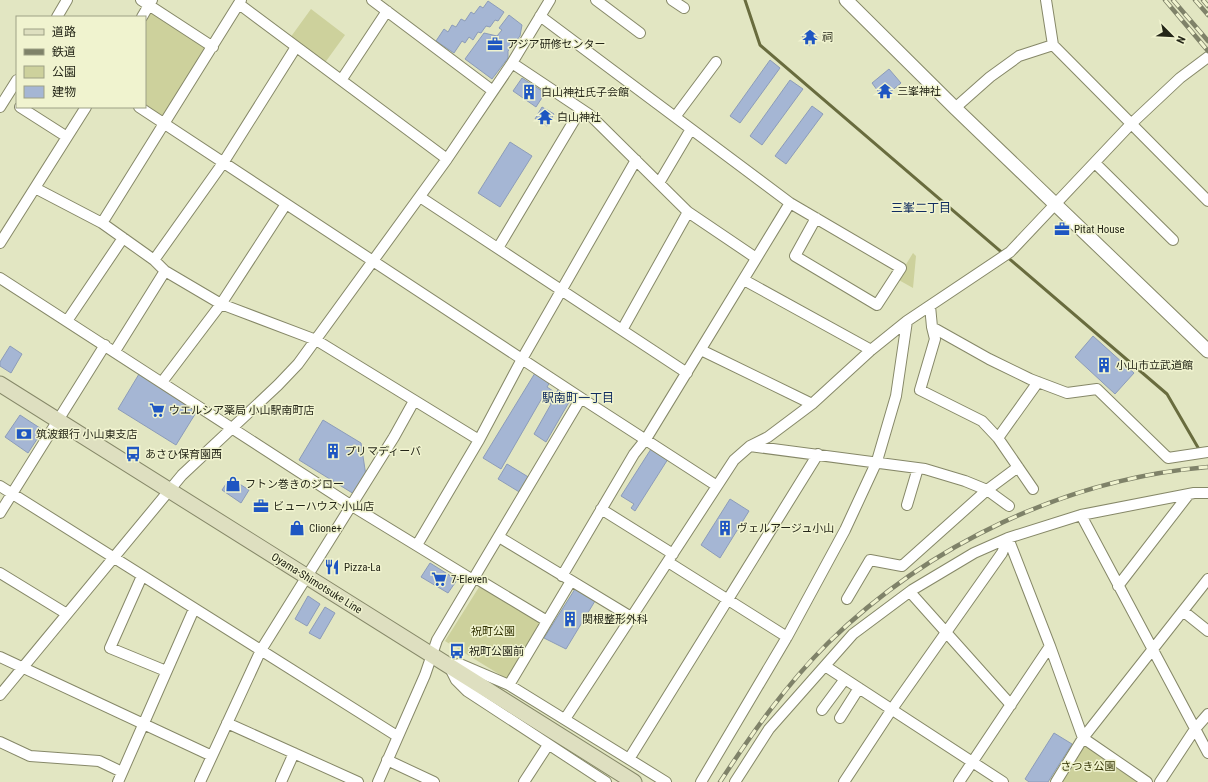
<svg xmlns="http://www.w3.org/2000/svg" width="1208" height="782" font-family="'Roboto Condensed','Noto Sans JP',sans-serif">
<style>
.green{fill:#cdd19c}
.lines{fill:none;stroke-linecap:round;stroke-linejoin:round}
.stream{stroke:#696c3e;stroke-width:3}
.building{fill:#a5b6d4;stroke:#8c9cb9}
.minor-casing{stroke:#868868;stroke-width:12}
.tertiary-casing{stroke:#868868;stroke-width:15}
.secondary-casing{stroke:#868868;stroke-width:17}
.minor{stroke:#fff;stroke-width:10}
.tertiary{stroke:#fff;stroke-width:13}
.secondary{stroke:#dedfc0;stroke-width:15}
.rail-casing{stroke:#7f8269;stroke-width:4.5}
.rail{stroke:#f0f3cf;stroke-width:3;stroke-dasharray:9;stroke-linecap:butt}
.labels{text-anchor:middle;stroke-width:3;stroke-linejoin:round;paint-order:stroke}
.poi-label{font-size:11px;fill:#242618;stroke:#f0f3cf;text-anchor:start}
.street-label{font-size:11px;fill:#242618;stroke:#f0f3cf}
.park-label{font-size:11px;fill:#323302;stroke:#f0f3cf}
.neighbourhood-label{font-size:12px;fill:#102c60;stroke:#f0f3cf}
</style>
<rect width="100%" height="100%" fill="#e2e6c2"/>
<!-- green -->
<path class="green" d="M 150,8 L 210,47 L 163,120 L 145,107 L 145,17 Z
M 311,9 L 345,35 L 324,64 L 290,38 Z
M 913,253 L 916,256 L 913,288 L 897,279 Z
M 481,584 L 541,622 L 507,679 L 445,641 Z
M 1083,743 L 1142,782 L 1059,782 Z"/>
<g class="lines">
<!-- stream -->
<path class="stream" d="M 745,0 L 760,45 L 1167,394 L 1200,451"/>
</g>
<!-- building -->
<path class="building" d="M 488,1 L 504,12 L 498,21 L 495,20 L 490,27 L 486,26 L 481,33 L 478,32 L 473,40 L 469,37 L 465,43 L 462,41 L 454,53 L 436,41 L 444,29 L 448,32 L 452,25 L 456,27 L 461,19 L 465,21 L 471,12 L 474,14 L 480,6 L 483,8 Z
M 509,15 L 522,25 L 520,36 L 508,51 L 508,58 L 492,79 L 465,59 L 484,33 L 497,36 L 502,30 L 499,28 Z
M 811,29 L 818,39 L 809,46 L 802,36 Z
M 770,60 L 780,68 L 740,123 L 730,116 Z
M 889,69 L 901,83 L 883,98 L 872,83 Z
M 522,78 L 545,93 L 536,107 L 513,91 Z
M 790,80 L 803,89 L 762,145 L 750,136 Z
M 812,106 L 823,114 L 786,164 L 775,156 Z
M 542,107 L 554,114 L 547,126 L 535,119 Z
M 510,142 L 532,156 L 500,207 L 478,193 Z
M 1063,221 L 1070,229 L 1062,236 L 1054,228 Z
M 1093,336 L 1134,373 L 1115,394 L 1075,357 Z
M 10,346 L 22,354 L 11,373 L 0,366 L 0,362 Z
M 535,373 L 550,382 L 547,387 L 556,393 L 559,388 L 572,397 L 546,442 L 534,434 L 551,404 L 542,398 L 501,469 L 483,458 Z
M 139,374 L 197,411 L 176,445 L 118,409 Z
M 20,415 L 43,430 L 28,453 L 5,437 Z
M 323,420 L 361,443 L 366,476 L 354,494 L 299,460 Z
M 651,449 L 668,459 L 635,511 L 631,508 L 634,504 L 621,496 Z
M 507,464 L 530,478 L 521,493 L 498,479 Z
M 230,478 L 249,490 L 241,503 L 222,490 Z
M 730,499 L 749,511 L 720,558 L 701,545 Z
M 430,563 L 457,580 L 448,593 L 421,577 Z
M 575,589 L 595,601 L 566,649 L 544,638 Z
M 308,596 L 320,604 L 307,626 L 295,619 Z
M 325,607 L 335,613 L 320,639 L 309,633 Z
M 1054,733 L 1072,744 L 1048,782 L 1029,782 L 1025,779 Z"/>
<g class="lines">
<!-- minor casing -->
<g class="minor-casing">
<path id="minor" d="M 141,0 L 213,47
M 372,0 L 493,91
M 596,0 L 640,33
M 672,0 L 684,8
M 1046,0 L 1053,45 L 1208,201
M 239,4 L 447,159
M 540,16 L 790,203 L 901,268 L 877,305 L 795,256 L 816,218
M 57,17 L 67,0
M 142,17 L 152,0
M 512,63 L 590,115 L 688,212 L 756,258
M 342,79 L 387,11
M 0,107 L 17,80
M 20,107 L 67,137
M 139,107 L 581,398 L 437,640 L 425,675 L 378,782
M 955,108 L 990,77 L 1019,56 L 1053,45
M 675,117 L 716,62
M 1095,163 L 1173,240
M 659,183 L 691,129
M 35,188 L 102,223 L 154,260 L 165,271 L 221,304 L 316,340 L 479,440
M 420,197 L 687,373
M 102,223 L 241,0
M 0,243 L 86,107
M 498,248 L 581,109
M 154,260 L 223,163 L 296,47
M 0,278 L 352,506 L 473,580 L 479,580 L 547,621
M 744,280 L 871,350
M 930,306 L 932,327 L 935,339 L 920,390 L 982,421 L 998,438 L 1033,489
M 67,321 L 123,238
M 932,327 L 989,359 L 1030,379 L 1067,393 L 1097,389 L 1168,458 L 1208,452
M 622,330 L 688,212
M 701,350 L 812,404
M 115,351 L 165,271
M 162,382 L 221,304 L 286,204
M 581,398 L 717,486
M 998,438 L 1038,382
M 750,446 L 925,469 L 965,481 L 987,490 L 1009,506
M 0,486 L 397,736
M 907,505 L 918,468
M 601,509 L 673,554
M 0,513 L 105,345
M 1081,515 L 1208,753
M 499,537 L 631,617
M 417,545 L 479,440 L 522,359 L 636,160
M 668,562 L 787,637
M 0,573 L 67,614
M 142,576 L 110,648 L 166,671
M 562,576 L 634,454 L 646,439 L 790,203
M 1118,586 L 1189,494
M 910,592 L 1011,705
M 847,599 L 870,560 L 902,566 L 987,490 L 1018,467
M 1183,611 L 1208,631
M 1050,646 L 1083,738 L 1147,782
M 0,657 L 212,756
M 825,666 L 1003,782
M 509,685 L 571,581
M 0,695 L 182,475 L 278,385 L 298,364 L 447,159 L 512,63 L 550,0
M 822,710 L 845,679
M 840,718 L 859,688
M 565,719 L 734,460 L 750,446 L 768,437 L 812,404 L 871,350 L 907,321 L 1010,252 L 1131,124 L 1180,78 L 1208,57
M 227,723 L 358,782
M 0,742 L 30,756 L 99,761 L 122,772
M 629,759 L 818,454
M 387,760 L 434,782
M 118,782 L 194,609
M 200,782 L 261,650 L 394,437 L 414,401
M 281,782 L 294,753
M 524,782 L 548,745
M 606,782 L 467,691 L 456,680 L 449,666 L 460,664 L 509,685 L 666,782
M 701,782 L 787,637 L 845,530 L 877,461 L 896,396 L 907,321
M 735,782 L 769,729 L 853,634 L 912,590 L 974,553 L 1008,538 L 1081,515 L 1194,493 L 1208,493
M 844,782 L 892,709 L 1002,553 L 1008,538
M 959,782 L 1050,646 L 1008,538
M 1056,782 L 1083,738 L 1208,579
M 1160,782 L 1195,729 L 1208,714"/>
</g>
<!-- tertiary casing -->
<g class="tertiary-casing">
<path id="tertiary" d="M 846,0 L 955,108 L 1208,351"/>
</g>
<!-- secondary casing -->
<g class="secondary-casing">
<path id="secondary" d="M 0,384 L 634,782"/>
</g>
<!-- minor -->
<use href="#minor" class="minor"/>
<!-- tertiary -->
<use href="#tertiary" class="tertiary"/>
<!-- secondary -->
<use href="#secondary" class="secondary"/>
<!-- rail casing -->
<g class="rail-casing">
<path id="rail" d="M 1165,0 L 1208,51
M 1173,0 L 1208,41
M 1195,0 L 1208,15
M 1203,0 L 1208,6
M 720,782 C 752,733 786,685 828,643 C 929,544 1066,479 1208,467"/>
</g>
<!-- rail -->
<use href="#rail" class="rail"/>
</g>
<!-- icons -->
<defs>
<g id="temple-bare" transform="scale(1.2)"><path d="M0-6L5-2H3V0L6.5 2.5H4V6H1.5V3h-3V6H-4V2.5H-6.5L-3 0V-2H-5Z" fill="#1e56c2" stroke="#f0f3cf" stroke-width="2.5" paint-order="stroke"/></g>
<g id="office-bare" transform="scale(1.2)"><path d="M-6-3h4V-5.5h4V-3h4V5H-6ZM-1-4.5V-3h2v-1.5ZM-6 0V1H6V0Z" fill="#1e56c2" stroke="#f0f3cf" stroke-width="2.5" paint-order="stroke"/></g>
<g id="building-bare" transform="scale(1.2)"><path d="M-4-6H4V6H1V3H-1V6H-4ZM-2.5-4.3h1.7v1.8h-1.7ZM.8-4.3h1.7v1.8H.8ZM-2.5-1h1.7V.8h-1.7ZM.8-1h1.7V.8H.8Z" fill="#1e56c2" stroke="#f0f3cf" stroke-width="2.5" paint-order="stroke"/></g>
<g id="supermarket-bare" transform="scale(1.2)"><path d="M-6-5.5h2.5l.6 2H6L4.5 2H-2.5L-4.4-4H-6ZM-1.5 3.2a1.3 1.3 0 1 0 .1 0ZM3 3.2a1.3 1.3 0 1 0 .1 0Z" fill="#1e56c2" stroke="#f0f3cf" stroke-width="2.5" paint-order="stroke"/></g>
<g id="bank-bare" transform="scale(1.2)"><path d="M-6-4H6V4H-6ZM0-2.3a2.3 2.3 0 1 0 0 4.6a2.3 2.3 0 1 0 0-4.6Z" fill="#1e56c2" stroke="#f0f3cf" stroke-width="2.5" paint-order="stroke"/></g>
<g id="bus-bare" transform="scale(1.2)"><path d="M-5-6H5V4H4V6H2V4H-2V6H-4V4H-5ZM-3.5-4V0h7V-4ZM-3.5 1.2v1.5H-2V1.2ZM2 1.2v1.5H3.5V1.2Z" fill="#1e56c2" stroke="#f0f3cf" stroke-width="2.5" paint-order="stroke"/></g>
<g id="shop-bare" transform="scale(1.2)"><path d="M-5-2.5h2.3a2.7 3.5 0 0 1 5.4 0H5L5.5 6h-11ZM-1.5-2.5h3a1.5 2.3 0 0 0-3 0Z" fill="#1e56c2" stroke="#f0f3cf" stroke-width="2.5" paint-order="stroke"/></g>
<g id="restaurant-bare" transform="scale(1.2)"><path d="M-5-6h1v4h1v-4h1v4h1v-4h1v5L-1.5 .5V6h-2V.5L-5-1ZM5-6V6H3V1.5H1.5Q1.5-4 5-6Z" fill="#1e56c2" stroke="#f0f3cf" stroke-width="2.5" paint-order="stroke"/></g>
</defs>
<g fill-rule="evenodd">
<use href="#temple-bare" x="810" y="37"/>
<use href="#office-bare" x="495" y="44"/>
<use href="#temple-bare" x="885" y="91"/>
<use href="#building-bare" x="529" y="92"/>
<use href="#temple-bare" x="545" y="117"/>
<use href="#office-bare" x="1062" y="229"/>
<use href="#building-bare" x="1104" y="365"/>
<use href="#supermarket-bare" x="157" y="410"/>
<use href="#bank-bare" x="24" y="434"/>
<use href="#building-bare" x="333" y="451"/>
<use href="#bus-bare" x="133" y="454"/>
<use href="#shop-bare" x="233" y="484"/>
<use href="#office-bare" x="261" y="506"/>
<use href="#shop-bare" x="297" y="528"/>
<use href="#building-bare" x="725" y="528"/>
<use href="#restaurant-bare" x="332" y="567"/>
<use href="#supermarket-bare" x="439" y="579"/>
<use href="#building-bare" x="570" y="619"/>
<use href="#bus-bare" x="457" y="651"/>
</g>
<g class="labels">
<!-- poi labels -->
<g class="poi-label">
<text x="822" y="41">祠</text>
<text x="507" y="48">アジア研修センター</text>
<text x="897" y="95">三峯神社</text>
<text x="541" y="96">白山神社氏子会館</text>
<text x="557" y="121">白山神社</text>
<text x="1074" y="233">Pitat House</text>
<text x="1116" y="369">小山市立武道館</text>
<text x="169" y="414">ウエルシア薬局 小山駅南町店</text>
<text x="36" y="438">筑波銀行 小山東支店</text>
<text x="345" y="455">プリマディーバ</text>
<text x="145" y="458">あさひ保育園西</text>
<text x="245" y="488">フトン巻きのジロー</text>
<text x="273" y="510">ビューハウス 小山店</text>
<text x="309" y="532">Clione+</text>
<text x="737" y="532">ヴェルアージュ小山</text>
<text x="344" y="571">Pizza-La</text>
<text x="451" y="583">7-Eleven</text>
<text x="582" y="623">関根整形外科</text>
<text x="469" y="655">祝町公園前</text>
</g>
<!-- street labels -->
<g class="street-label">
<text transform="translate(317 583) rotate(32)" y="4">Oyama-Shimotsuke Line</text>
</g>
<!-- park labels -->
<g class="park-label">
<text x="493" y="635">祝町公園</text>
<text x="1088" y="770">さつき公園</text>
</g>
<!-- neighbourhood labels -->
<g class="neighbourhood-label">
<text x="921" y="212">三峯二丁目</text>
<text x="578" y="402">駅南町一丁目</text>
</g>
</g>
<!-- legend -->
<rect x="16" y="16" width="130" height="92" fill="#f0f3cf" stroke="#9ea186"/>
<rect x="24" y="29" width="20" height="6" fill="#dedfc0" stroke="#9ea186"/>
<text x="52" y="36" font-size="12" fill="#242618">道路</text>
<rect x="24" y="49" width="20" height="6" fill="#7f8269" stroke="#9ea186"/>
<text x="52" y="56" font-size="12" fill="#242618">鉄道</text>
<rect x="24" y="66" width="20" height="12" fill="#cdd19c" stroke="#9ea186"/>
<text x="52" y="76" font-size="12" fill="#242618">公園</text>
<rect x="24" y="86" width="20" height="12" fill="#a5b6d4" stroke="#9ea186"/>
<text x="52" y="96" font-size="12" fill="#242618">建物</text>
<!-- north arrow -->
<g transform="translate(1172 36) rotate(114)" stroke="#f0f3cf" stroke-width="3" paint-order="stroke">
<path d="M0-3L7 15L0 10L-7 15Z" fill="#242618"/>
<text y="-6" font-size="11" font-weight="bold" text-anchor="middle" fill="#242618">N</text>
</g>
</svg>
